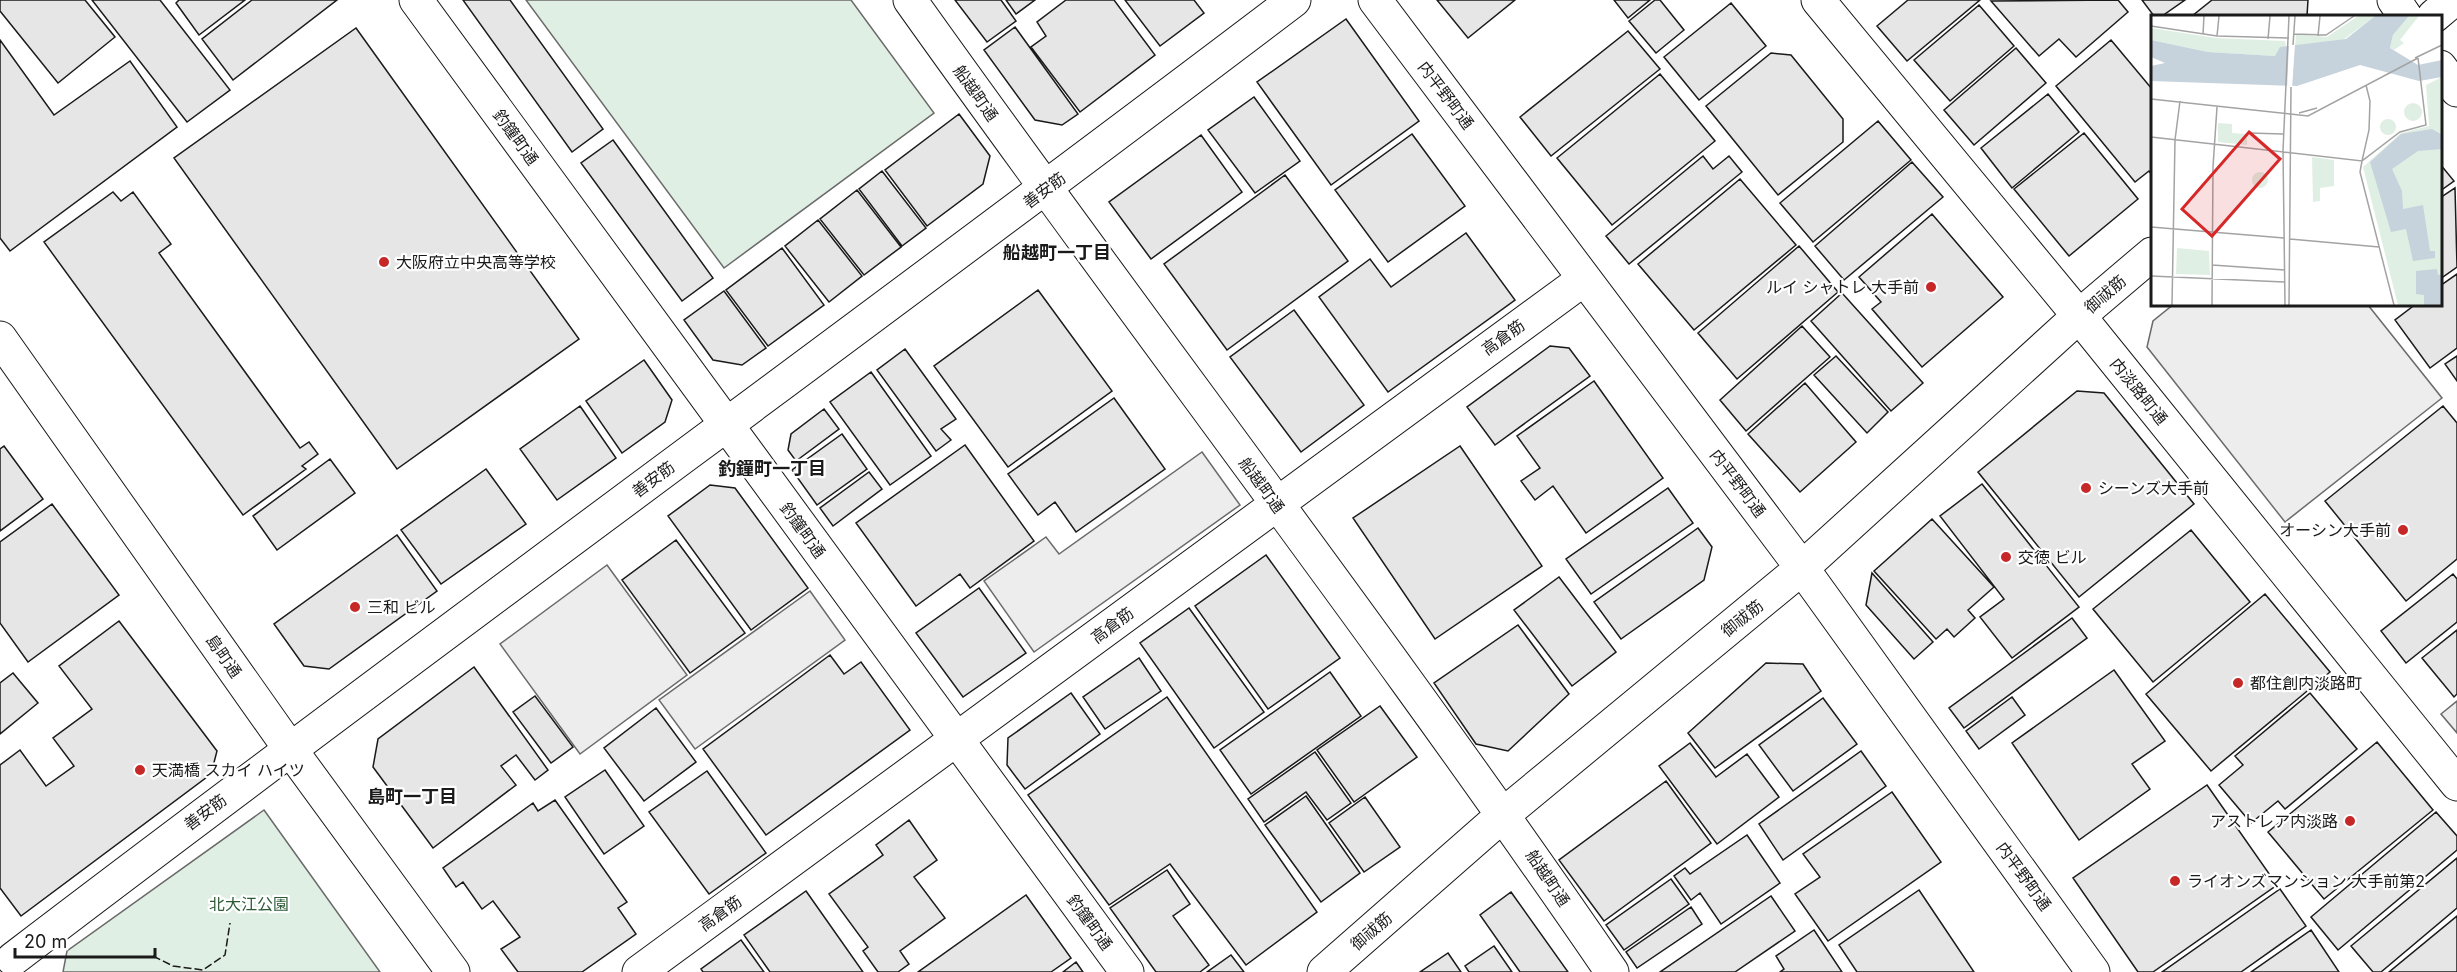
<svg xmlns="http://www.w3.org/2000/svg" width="2457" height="972" font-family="Inter,'Noto Sans JP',sans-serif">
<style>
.green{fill:#e0efe3;stroke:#6a6a6a;stroke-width:1.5}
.parking{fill:#ededed;stroke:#6a6a6a;stroke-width:1.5}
.building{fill:#e6e6e6;stroke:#1a1a1a;stroke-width:1.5}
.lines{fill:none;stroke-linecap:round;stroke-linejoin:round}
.minor-casing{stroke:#1a1a1a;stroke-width:35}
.minor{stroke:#fff;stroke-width:33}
.fence{stroke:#1a1a1a;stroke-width:1.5;stroke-dasharray:8 3;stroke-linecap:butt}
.poi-dot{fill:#c62828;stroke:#fff;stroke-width:2}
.labels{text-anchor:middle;stroke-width:4.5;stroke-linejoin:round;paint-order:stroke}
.street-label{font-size:16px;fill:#1a1a1a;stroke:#fff}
.poi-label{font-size:16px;fill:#1a1a1a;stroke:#fff;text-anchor:start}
.park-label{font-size:16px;fill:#2b5a34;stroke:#fff}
.neighbourhood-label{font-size:18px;font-weight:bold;fill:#1a1a1a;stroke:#fff}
.inset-road{fill:none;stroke:#a3a3a3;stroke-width:1.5}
.view{fill:#d62828;fill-opacity:0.15;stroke:#d62828;stroke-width:3}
.inset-edge{fill:none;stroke:#1a1a1a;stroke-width:3}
</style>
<rect width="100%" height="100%" fill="#fff"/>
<!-- green -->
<path class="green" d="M 526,0 L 851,0 L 934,113 L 724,268 Z
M 264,810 L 380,972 L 63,972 L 67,951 Z"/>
<!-- parking -->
<path class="parking" d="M 2174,304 L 2368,305 L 2442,398 L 2285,522 L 2147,347 L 2153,321 Z
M 1202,452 L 1240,505 L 1034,652 L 984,581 L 1046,537 L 1059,554 Z
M 607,565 L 687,675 L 580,754 L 500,644 Z
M 810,591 L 845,640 L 695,749 L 659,700 Z
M 2457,701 L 2457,733 L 2441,714 Z"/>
<!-- building -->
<path class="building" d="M 0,0 L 85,0 L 115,37 L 58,83 L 0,11 Z
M 92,0 L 160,0 L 230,90 L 187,122 Z
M 179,0 L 245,0 L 199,35 L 176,3 Z
M 252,0 L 337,0 L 233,80 L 202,39 Z
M 463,0 L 510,0 L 603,129 L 572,152 Z
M 955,0 L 1001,0 L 1016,21 L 987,42 Z
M 1006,0 L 1035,0 L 1016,14 Z
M 1066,0 L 1114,0 L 1155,55 L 1080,112 L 1031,47 L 1046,36 L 1037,22 Z
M 1125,0 L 1194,0 L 1204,13 L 1160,46 Z
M 1437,0 L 1515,0 L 1468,38 Z
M 1614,0 L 1650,0 L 1628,18 Z
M 1655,0 L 1660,0 L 1684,30 L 1656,53 L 1629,21 Z
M 1908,0 L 1980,0 L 1907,61 L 1877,26 Z
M 2118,0 L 2128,12 L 2076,57 L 2059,39 L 2039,56 L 1991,1 Z
M 2142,0 L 2185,0 L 2162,16 L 2154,16 Z
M 2212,0 L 2308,0 L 2307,16 L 2192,16 Z
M 1731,3 L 1766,46 L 1699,100 L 1664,57 Z
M 1979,5 L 2014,46 L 1950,101 L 1914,60 Z
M 1346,19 L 1419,121 L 1331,185 L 1257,82 Z
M 1015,27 L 1078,114 L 1062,125 L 1035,120 L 984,50 Z
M 356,28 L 579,339 L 397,469 L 174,158 Z
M 1628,31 L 1660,69 L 1551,156 L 1520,117 Z
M 0,40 L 54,115 L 130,61 L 177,127 L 10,251 L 0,238 Z
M 2111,40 L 2152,89 L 2152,175 L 2149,171 L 2135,182 L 2056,86 Z
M 2016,48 L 2046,83 L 1974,145 L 1944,110 Z
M 1771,53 L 1791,55 L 1843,119 L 1843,142 L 1778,195 L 1706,106 Z
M 1660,74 L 1715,141 L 1612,225 L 1557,158 Z
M 2048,94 L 2079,132 L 2012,188 L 1981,148 Z
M 1254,97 L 1300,161 L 1255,193 L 1208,130 Z
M 959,114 L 990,156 L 983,184 L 927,226 L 885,170 Z
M 1878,121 L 1911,160 L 1813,242 L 1780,203 Z
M 2084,133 L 2138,199 L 2069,256 L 2014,189 Z
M 1412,134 L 1465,206 L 1388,262 L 1335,190 Z
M 1201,135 L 1242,192 L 1151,259 L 1109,202 Z
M 613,140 L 713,278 L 682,301 L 581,163 Z
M 1703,156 L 1713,169 L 1729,156 L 1742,172 L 1629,264 L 1606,236 Z
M 1912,162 L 1943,197 L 1844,280 L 1815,246 Z
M 2440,164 L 2454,181 L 2440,191 Z
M 882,171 L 926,228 L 902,246 L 859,189 Z
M 1285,175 L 1348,261 L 1227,350 L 1164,264 Z
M 1740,179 L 1796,245 L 1694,330 L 1638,264 Z
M 2455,188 L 2457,267 L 2440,279 L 2440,198 Z
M 857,190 L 901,247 L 864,275 L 820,219 Z
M 113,192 L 121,201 L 133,192 L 171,244 L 159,253 L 300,448 L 309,442 L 318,454 L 302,466 L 306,469 L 243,515 L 44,242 Z
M 1932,214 L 2003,297 L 1922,367 L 1872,309 L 1881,302 L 1859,277 Z
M 818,220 L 862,276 L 829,302 L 785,246 Z
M 1466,233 L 1515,300 L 1388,392 L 1319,297 L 1370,259 L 1391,287 Z
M 1799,246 L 1838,292 L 1737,379 L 1698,333 Z
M 782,248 L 824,305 L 768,346 L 726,290 Z
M 2457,274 L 2457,348 L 2430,368 L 2395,320 L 2416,304 L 2440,304 L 2440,286 Z
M 1038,290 L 1112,391 L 1008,467 L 934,366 Z
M 724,291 L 766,348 L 742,365 L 713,360 L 684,320 Z
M 1842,293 L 1923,383 L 1891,411 L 1811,321 Z
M 1294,310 L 1364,405 L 1301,452 L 1230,357 Z
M 1802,326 L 1830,357 L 1746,431 L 1720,400 Z
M 1550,346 L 1569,348 L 1590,376 L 1495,445 L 1467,407 Z
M 905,349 L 956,419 L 941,429 L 951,440 L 936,451 L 877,370 Z
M 1836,356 L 1888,412 L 1867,433 L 1814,375 Z
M 2457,356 L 2457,381 L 2445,364 Z
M 644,360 L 672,400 L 665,422 L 622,453 L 586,401 Z
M 871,372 L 931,456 L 890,485 L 830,402 Z
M 1594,381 L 1663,478 L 1586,533 L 1553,486 L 1535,500 L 1521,481 L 1540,468 L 1517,436 Z
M 1805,383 L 1856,442 L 1800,492 L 1748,434 Z
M 2077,391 L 2104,393 L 2194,504 L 2079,597 L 1978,472 Z
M 1114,398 L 1165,469 L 1076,532 L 1055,502 L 1038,515 L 1008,474 Z
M 580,406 L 616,458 L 557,500 L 520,449 Z
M 2443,406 L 2457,423 L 2457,559 L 2406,601 L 2325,501 Z
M 824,409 L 839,429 L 796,461 L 788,450 L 791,434 Z
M 842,434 L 867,469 L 817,505 L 792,470 Z
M 965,445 L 1034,541 L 970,588 L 960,574 L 916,606 L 856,523 Z
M 4,446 L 43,499 L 0,531 L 0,449 Z
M 1460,446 L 1542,566 L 1435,639 L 1353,518 Z
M 330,459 L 355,493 L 277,550 L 253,516 Z
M 486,469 L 526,524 L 441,584 L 401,530 Z
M 869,472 L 882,489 L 833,526 L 820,508 Z
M 1982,484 L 2079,607 L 2012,658 L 1980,617 L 2004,599 L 1940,516 Z
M 710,485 L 735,488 L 808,588 L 751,630 L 668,516 Z
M 1668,488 L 1693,523 L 1591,594 L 1566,559 Z
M 52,504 L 119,595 L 28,662 L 0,623 L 0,542 Z
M 1932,519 L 1994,587 L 1968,610 L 1975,618 L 1954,637 L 1947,629 L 1936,639 L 1874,571 Z
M 1698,528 L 1712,547 L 1704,580 L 1621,639 L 1594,602 Z
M 2191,530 L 2250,602 L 2153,682 L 2093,609 Z
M 397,535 L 437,591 L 329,669 L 304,666 L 274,624 Z
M 676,540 L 745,633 L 690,673 L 622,580 Z
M 1266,555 L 1340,658 L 1268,709 L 1195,606 Z
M 1872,573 L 1933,642 L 1914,659 L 1866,605 Z
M 2453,574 L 2457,579 L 2457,622 L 2406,663 L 2381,631 Z
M 1559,577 L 1616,652 L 1572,686 L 1514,610 Z
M 979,588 L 1026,653 L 963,697 L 916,633 Z
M 2265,594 L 2330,672 L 2211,771 L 2146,694 Z
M 1189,608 L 1264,712 L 1214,748 L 1140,643 Z
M 2072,618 L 2087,638 L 1964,728 L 1949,708 Z
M 119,621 L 217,751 L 211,774 L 21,916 L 0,888 L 0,765 L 20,750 L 46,786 L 74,766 L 53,738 L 92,709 L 59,666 Z
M 1518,625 L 1569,694 L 1508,751 L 1476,744 L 1434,683 Z
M 2457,630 L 2457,694 L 2454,697 L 2422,658 Z
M 830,655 L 844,674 L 861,662 L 910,730 L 766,835 L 703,749 Z
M 1139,658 L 1161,691 L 1105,729 L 1083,697 Z
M 1766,663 L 1803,664 L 1821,691 L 1715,768 L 1688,733 Z
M 474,667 L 548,770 L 535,780 L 516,755 L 501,766 L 516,785 L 433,848 L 373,767 L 378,739 Z
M 2114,670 L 2165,741 L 2132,764 L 2150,789 L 2079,840 L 2012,743 Z
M 1330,672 L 1361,716 L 1251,794 L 1220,750 Z
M 13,673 L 38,703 L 0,734 L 0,683 Z
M 1071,693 L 1100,734 L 1025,789 L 1007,765 L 1008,738 Z
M 2310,693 L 2357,749 L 2285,809 L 2278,801 L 2251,823 L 2219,785 L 2243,765 L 2235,756 Z
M 535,696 L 573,747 L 551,763 L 513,712 Z
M 1167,697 L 1317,912 L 1246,965 L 1170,864 L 1109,905 L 1028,795 Z
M 2012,697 L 2025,715 L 1979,749 L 1966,731 Z
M 1823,698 L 1857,744 L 1793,791 L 1759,745 Z
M 1380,706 L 1417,757 L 1354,802 L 1317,750 Z
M 656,708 L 696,762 L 644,801 L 604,748 Z
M 2377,742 L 2433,810 L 2324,899 L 2268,832 Z
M 1690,743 L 1716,777 L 1747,754 L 1779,797 L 1717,844 L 1659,766 Z
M 1861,751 L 1886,786 L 1783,860 L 1759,824 Z
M 1315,752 L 1351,803 L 1327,820 L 1306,792 L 1264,822 L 1248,799 Z
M 605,770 L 644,826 L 604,854 L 565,797 Z
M 707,771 L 766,853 L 709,894 L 649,812 Z
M 1666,781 L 1711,843 L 1604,921 L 1559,860 Z
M 2207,785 L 2277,885 L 2153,972 L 2138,972 L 2073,878 Z
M 1892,792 L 1941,862 L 1828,941 L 1795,894 L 1820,877 L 1803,854 Z
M 1306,796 L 1360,873 L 1321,902 L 1265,825 Z
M 1365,797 L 1400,847 L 1364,872 L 1329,823 Z
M 555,800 L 627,902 L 618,908 L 636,934 L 582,972 L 518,972 L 501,949 L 520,937 L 493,901 L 482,909 L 463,882 L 456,887 L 443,868 L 533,803 L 538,811 Z
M 2436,812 L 2457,836 L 2457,850 L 2338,950 L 2311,917 Z
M 909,820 L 937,860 L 914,877 L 945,918 L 900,951 L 909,964 L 898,972 L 878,972 L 863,951 L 868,947 L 829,894 L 883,855 L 876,845 Z
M 1747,835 L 1780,883 L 1721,924 L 1700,893 L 1691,900 L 1674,876 L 1685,868 L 1690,874 Z
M 2457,858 L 2457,908 L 2381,972 L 2373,972 L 2351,946 Z
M 1167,870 L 1190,904 L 1173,916 L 1209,965 L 1200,972 L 1156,972 L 1110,908 Z
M 1671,879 L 1689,904 L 1624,950 L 1606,925 Z
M 2280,889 L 2306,926 L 2241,972 L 2162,972 Z
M 1919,890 L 1974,972 L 1857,972 L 1839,945 Z
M 806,891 L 863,972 L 770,972 L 744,935 Z
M 1511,892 L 1568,972 L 1520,972 L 1480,915 Z
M 1026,895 L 1071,958 L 1051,972 L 918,972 Z
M 1771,896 L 1795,931 L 1735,972 L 1660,972 Z
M 1691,907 L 1702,924 L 1637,968 L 1626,952 Z
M 2457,916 L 2457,972 L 2389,972 Z
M 1814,930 L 1842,972 L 1780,972 L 1784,969 L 1776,956 Z
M 2311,930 L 2339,972 L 2251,972 Z
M 741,940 L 764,972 L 703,972 L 701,969 Z
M 1494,946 L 1512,972 L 1469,972 L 1465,966 Z
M 1448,953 L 1461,972 L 1420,972 Z
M 1231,955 L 1244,972 L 1207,972 Z
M 1076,962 L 1083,972 L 1063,972 Z"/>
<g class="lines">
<!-- minor casing -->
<g class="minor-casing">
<path id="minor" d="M 416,0 L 1127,972
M 910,0 C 1142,326 1386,642 1612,972
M 1375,0 L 1802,568 L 2093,972
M 1818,0 L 2079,316 L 2457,784
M 2394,0 L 2405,16
M 2434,16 L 2453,0
M 2440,67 L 2457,90
M 0,338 L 290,749 L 453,972
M 13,959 C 437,635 869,323 1294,0
M 639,972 C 955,742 1268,508 1584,279
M 1324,972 L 1504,814 L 1802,568 L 2079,316 L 2152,254"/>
</g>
<!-- minor -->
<use href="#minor" class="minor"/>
<!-- fence -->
<path class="fence" d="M 153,956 L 173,966 L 203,970 L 225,955 L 230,923"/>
</g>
<!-- markers -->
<g class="poi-dot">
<circle cx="384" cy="262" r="6"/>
<circle cx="1931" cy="287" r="6"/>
<circle cx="2086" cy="488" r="6"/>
<circle cx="2403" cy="530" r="6"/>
<circle cx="2006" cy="557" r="6"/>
<circle cx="355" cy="607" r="6"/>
<circle cx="2238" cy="683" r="6"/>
<circle cx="140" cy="770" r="6"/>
<circle cx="2350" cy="821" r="6"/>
<circle cx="2175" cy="881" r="6"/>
</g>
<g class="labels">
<!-- street labels -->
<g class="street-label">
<text transform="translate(976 93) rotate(55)" y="6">船越町通</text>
<text transform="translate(1446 95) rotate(53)" y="6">内平野町通</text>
<text transform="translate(516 137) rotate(54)" y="6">釣鐘町通</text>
<text transform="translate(1044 190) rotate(-37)" y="6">善安筋</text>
<text transform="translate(2105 294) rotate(-41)" y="6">御祓筋</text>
<text transform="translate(1503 337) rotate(-36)" y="6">高倉筋</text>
<text transform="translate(2139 391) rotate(51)" y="6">内淡路町通</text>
<text transform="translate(653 479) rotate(-37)" y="6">善安筋</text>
<text transform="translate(1738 483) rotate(53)" y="6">内平野町通</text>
<text transform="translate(1262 485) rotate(54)" y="6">船越町通</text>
<text transform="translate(803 530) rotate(54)" y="6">釣鐘町通</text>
<text transform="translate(1742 618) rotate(-39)" y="6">御祓筋</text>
<text transform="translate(1112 625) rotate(-37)" y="6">高倉筋</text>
<text transform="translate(224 656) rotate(55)" y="6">島町通</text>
<text transform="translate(205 812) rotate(-37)" y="6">善安筋</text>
<text transform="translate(2024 876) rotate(54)" y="6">内平野町通</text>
<text transform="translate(1548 878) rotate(56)" y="6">船越町通</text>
<text transform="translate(720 913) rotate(-36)" y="6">高倉筋</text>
<text transform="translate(1090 922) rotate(54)" y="6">釣鐘町通</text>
<text transform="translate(1371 931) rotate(-41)" y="6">御祓筋</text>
</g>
<!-- poi labels -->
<g class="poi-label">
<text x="396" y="268">大阪府立中央高等学校</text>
<text x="1919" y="293" text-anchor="end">ルイ シャトレ 大手前</text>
<text x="2098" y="494">シーンズ大手前</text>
<text x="2391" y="536" text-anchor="end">オーシン大手前</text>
<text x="2018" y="563">交徳 ビル</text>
<text x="367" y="613">三和 ビル</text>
<text x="2250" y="689">都住創内淡路町</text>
<text x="152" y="776">天満橋 スカイ ハイツ</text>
<text x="2338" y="827" text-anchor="end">アストレア内淡路</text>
<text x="2187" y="887">ライオンズマンション 大手前第2</text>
</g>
<!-- park labels -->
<g class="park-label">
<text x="249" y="910">北大江公園</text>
</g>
<!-- neighbourhood labels -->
<g class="neighbourhood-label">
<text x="1057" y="259">船越町一丁目</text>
<text x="772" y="475">釣鐘町一丁目</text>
<text x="412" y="803">島町一丁目</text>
</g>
</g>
<!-- overview -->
<g transform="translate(2151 15)">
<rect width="291" height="291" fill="#fff"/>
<path d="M 207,1 L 224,1 L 192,25 L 144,31 L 145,19 L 176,22 ZM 258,1 L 268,1 L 249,25 L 253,28 L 243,35 L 239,33 L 242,20 ZM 0,13 L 65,23 L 134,26 L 135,31 L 124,41 L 57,37 L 0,25 ZM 291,62 L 291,290 L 247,290 L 212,152 L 250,118 L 278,111 L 275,70 ZM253 97a9 9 0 1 1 18 0a9 9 0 1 1-18 0ZM229 112a8 8 0 1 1 16 0a8 8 0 1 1-16 0ZM 67,108 L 81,109 L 81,118 L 96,119 L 96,130 L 67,127 ZM 161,142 L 183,145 L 183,171 L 169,173 L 169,186 L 162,187 ZM101 165a8 8 0 1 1 16 0a8 8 0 1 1-16 0ZM 26,233 L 58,236 L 59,260 L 25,259 Z" fill="#e0efe3"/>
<path d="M 224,1 L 258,1 L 242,20 L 239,33 L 267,50 L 291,45 L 291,62 L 268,66 L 209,50 L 146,71 L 0,66 L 0,51 L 14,48 L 0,42 L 0,25 L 57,37 L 124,41 L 129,32 L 195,24 ZM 281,114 L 291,120 L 291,134 L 267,136 L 241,154 L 251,176 L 252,194 L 272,190 L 279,236 L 284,236 L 284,243 L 262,246 L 255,214 L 240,217 L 219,147 L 250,119 ZM 286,254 L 287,260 L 291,259 L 291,290 L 273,290 L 273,280 L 265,279 L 265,256 Z" fill="#c6d2dc"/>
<path d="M 138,28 L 144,29 L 141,74 L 136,74 Z" fill="#fff"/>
<path class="inset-road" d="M 0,11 L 66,21 L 138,23M 52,19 L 53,1M 143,19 L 175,20 L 203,1M 66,21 L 68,1M 167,21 L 169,1M 117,24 L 119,1M 142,30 L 144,1M 264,43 L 291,30M 0,84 L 157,101 L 267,43M 148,98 L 166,93M 98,118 L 132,119M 0,122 L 211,146 L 218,115 L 219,86 L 215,70M 0,212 L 133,223M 139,224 L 228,232M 61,250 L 134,255M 0,261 L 133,267M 21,290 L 24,125 L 29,86M 61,290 L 62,152 L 66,92M 134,290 L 132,136 L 138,1M 138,290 L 140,72M 243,290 L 209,157 L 211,146 L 249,117 L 275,110 L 267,43"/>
<path class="view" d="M 98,117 L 129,144 L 61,221 L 31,194 Z"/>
<rect width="291" height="291" class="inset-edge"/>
</g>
<!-- scale -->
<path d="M15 948v9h140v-9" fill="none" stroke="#1a1a1a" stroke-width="3"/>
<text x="24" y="948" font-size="18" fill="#1a1a1a" stroke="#ffffff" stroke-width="4.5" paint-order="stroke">20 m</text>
</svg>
